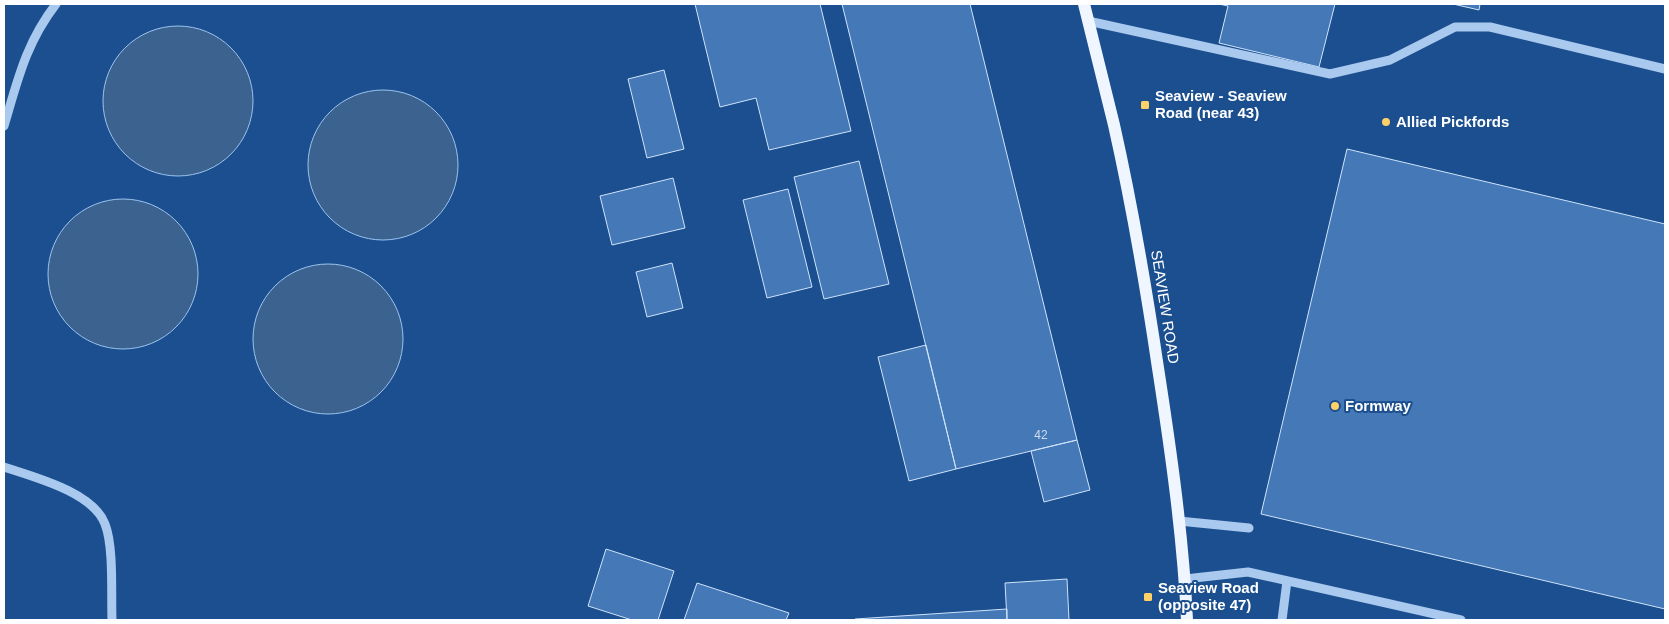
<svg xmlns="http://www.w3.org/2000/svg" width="1669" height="624" font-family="Arial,sans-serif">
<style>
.water{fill:#3c6290;stroke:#9cc4f0}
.building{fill:#4478b7;stroke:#cfe3fa}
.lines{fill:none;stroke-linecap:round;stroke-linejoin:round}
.minor{stroke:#a9c9ee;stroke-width:9}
.major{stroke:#f0f6ff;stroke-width:12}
.poi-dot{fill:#ffd166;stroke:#1b4f8f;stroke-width:2}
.labels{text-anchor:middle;stroke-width:4;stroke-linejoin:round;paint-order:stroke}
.number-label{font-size:12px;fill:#d0dded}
.poi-label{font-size:15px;font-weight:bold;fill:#fff;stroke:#1b4f8f;text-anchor:start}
.street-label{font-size:15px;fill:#fff;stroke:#1b4f8f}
</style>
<rect width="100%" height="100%" fill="#1b4f8f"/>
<!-- water -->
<path class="water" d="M103 101a75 75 0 1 1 150 0a75 75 0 1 1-150 0Z
M308 165a75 75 0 1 1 150 0a75 75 0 1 1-150 0Z
M48 274a75 75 0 1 1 150 0a75 75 0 1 1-150 0Z
M253 339a75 75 0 1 1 150 0a75 75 0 1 1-150 0Z"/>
<!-- building -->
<path class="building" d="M 695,4 L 820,4 L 851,131 L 769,150 L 756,98 L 720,107 Z
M 842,4 L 970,4 L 1077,440 L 956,469 Z
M 1219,4 L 1335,4 L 1319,67 L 1219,43 L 1228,6 Z
M 1453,4 L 1480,4 L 1479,10 Z
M 664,70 L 684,149 L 647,158 L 628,79 Z
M 1347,149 L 1665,224 L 1665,609 L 1261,514 Z
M 859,161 L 889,284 L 824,299 L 794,177 Z
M 673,178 L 685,228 L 612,245 L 600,196 Z
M 788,189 L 812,287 L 767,298 L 743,200 Z
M 672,263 L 683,308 L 647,317 L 636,272 Z
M 926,345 L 956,469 L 909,481 L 878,357 Z
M 1077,440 L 1090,490 L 1044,502 L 1031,451 Z
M 606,549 L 674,571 L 658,620 L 632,620 L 588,606 Z
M 1067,579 L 1069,620 L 1007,620 L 1005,583 Z
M 697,583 L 789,613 L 786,620 L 684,620 Z
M 1007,609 L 1007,620 L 855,620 L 855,619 Z"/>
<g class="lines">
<!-- minor -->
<path class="minor" d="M 1088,21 L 1330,74 L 1390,60 L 1455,27 L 1490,27 L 1665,69
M 4,126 C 18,79 26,43 56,4
M 4,467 C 34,477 93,492 105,524 C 114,547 111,594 112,620
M 1179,521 L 1249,528
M 1185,579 L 1248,572 L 1461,620
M 1282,620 L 1287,581"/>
<!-- major -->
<path class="major" d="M 1084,4 C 1094,44 1104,85 1114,125 C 1132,205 1146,287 1158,368 C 1171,452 1183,536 1187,620"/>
</g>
<!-- markers -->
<g class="poi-dot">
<rect x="1140" y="100" width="10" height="10" rx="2.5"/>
<circle cx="1386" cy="122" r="5"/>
<circle cx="1335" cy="406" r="5"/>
<rect x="1143" y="592" width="10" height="10" rx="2.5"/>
</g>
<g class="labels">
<!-- number labels -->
<g class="number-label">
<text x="1041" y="439">42</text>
</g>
<!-- poi labels -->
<g class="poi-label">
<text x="1155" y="101">Seaview - Seaview<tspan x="1155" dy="17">Road (near 43)</tspan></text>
<text x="1396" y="127">Allied Pickfords</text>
<text x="1345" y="411">Formway</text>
<text x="1158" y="593">Seaview Road<tspan x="1158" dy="17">(opposite 47)</tspan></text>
</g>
<!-- street labels -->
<g class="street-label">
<text transform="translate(1165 307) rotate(81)" y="5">SEAVIEW ROAD</text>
</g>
</g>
<!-- border -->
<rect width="1669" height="624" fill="none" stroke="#ffffff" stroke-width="10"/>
</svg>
